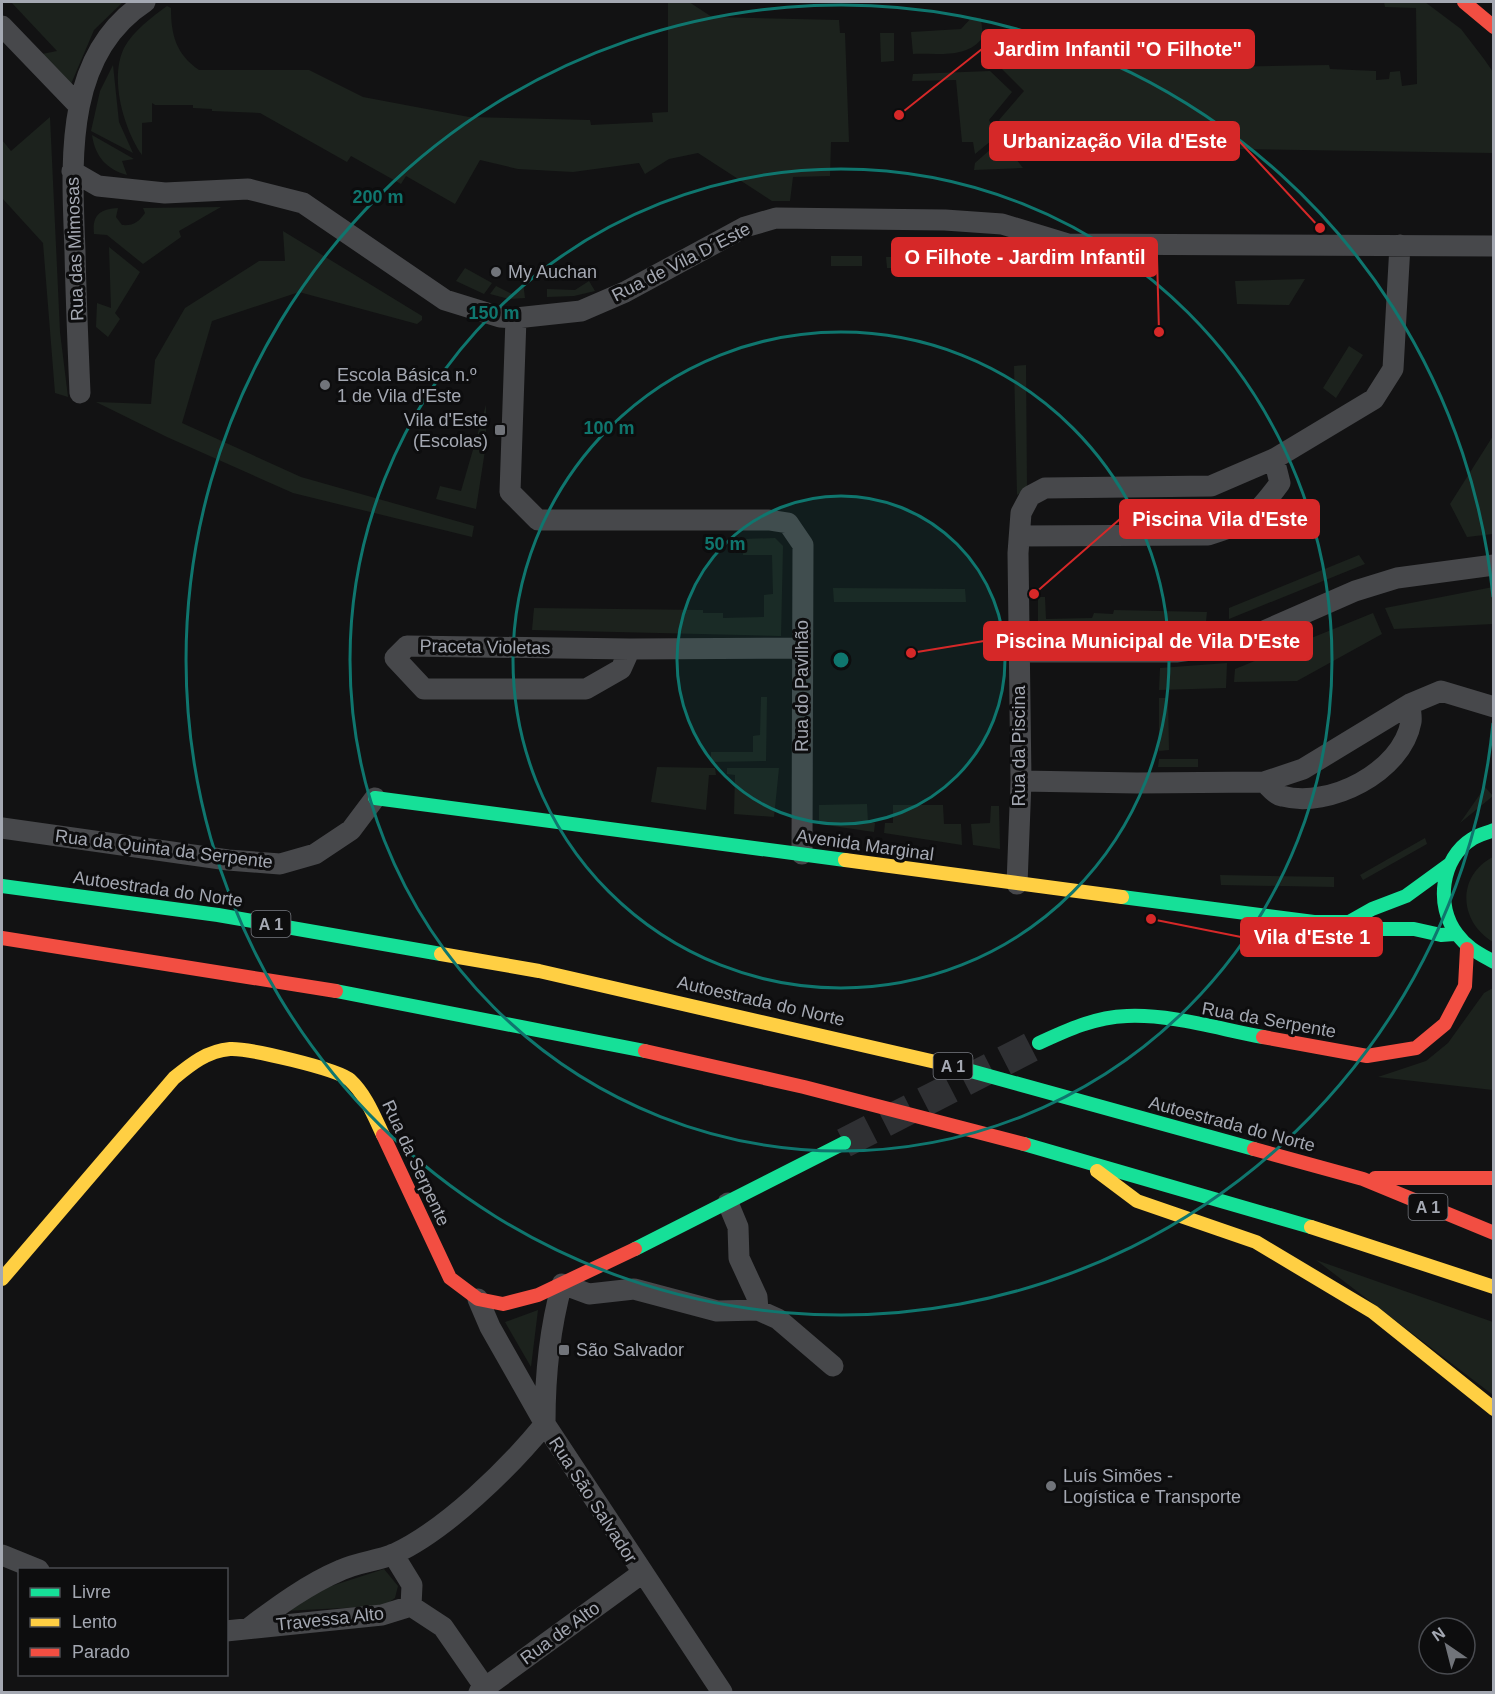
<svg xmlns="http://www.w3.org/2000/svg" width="1495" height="1694" font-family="Arial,sans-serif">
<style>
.green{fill:#1c221d}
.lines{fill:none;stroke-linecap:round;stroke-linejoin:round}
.secondary-tunnel{stroke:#2f3033;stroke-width:30;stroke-dasharray:30 15;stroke-linecap:butt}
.street{stroke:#47484b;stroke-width:21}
.fast{stroke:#16e098;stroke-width:14}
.slow{stroke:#ffcf43;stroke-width:14}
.jam{stroke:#f24e42;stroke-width:14}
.ring{fill:none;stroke:#0f766e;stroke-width:3}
.poi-dot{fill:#71747a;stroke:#0d0d0e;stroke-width:2}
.labels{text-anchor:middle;stroke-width:6;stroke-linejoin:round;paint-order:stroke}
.shield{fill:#0d0d0e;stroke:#777a81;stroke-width:1.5}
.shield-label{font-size:16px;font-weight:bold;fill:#a4a8b2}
.street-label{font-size:18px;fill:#a4a8b2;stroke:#0d0d0e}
.poi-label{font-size:18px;fill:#a4a8b2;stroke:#0d0d0e;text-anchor:start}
.centre{fill:#0f766e;stroke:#0d0d0e;stroke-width:3}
.ring-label{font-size:18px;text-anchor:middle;font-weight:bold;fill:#0f766e;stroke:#0d0d0e;stroke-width:6;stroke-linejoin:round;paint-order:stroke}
.leader{fill:none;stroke:#d62828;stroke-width:2}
.callout-dot{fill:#d62828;stroke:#0d0d0e;stroke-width:2}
.callout{fill:#d62828;stroke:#d62828;stroke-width:2}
.callout-label{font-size:20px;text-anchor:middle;font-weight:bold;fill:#fff}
</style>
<rect width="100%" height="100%" fill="#121213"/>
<!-- green -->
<path class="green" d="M 11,2 L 123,2 L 94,30 L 71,84 L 42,54 L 57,51 Z
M 668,2 L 689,2 L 712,17 L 839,20 L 840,33 L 845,33 L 849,142 L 831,142 L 830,176 L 793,177 L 790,201 L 772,201 L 698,153 L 669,159 L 645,174 L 639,163 L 573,172 L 518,169 L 480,160 L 455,204 L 406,176 L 401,184 L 351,156 L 347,162 L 260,113 L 212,111 L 212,109 L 193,108 L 193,105 L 155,105 L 152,103 L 152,122 L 142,123 L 142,155 C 124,129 109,79 124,48 C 133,31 152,17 167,6 L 171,8 C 171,35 176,54 199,70 L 309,70 L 363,97 L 469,117 L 590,120 L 591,125 L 653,122 L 652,113 L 668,112 Z
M 1384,2 L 1425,2 L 1461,29 L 1484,59 L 1493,72 L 1493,153 L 1035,146 L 1033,133 L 1025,134 L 1016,145 L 999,120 L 1024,91 L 997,64 L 1000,61 L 1066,63 L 1065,56 L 1219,58 L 1220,67 L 1329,65 L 1330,69 L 1376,71 L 1376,80 L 1389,79 L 1390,72 L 1400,71 L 1402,86 L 1417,84 L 1416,8 L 1385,7 Z
M 972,17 L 981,18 L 983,37 C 968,59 937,53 913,54 L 911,32 L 961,29 Z
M 880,33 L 894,33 L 894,61 L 881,62 Z
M 113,65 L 119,122 L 133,153 L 91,131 L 100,91 Z
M 990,71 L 1012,92 L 989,120 L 997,136 L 975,154 L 973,142 L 962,142 L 956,80 L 912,81 L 913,74 Z
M 50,117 L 60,332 L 68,397 L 55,393 L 43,243 L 2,198 L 2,140 L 11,151 Z
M 92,135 L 134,159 L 122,161 L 127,175 C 106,169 95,156 92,135 Z
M 1001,140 L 1023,168 L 974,170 L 975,163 Z
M 221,207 L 179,231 L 181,237 L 143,264 L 107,235 L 94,234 C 92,215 100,209 118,208 L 116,217 L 122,225 C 133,226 139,222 145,213 L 143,208 Z
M 283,231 L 422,316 L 422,320 L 417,324 L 299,292 L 212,321 L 182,423 L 301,477 L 474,526 L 472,537 L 293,493 L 167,437 L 96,402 L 151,404 L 155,360 L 185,308 L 259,261 L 285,261 Z
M 109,247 L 140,272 L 115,313 L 120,319 L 108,337 L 96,327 L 97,303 L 111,308 Z
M 831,256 L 862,256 L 862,266 L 831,266 Z
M 886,257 L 921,257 L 920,268 L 887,268 Z
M 465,268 L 492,283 L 484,294 L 456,281 Z
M 1305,279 L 1289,305 L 1237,304 L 1235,281 Z
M 589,281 L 595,291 L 574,296 L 547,297 L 547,289 L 575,290 Z
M 523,282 L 525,298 L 509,299 L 490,294 L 496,286 L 514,295 Z
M 1349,346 L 1363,355 L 1336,398 L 1323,388 Z
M 1026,365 L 1027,488 L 1017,495 L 1014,366 Z
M 486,405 L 486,444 L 476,509 L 436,499 L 440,486 L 461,491 Z
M 1493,436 L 1493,534 L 1467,537 L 1450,504 Z
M 775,538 L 783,546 L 781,636 L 532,630 L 534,608 L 703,610 L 703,613 L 723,613 L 723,618 L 764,617 L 764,595 L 773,594 L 772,555 L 743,555 L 744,539 Z
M 1359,555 L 1365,564 L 1229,619 L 1229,608 Z
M 1493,587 L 1493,624 L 1394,629 L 1385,608 Z
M 833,588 L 965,589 L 966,602 L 834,602 Z
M 1038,597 L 1045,597 L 1046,619 L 1092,618 L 1094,613 L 1113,614 L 1114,610 L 1207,612 L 1205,631 L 1174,636 L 1038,634 Z
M 1373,613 L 1382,634 L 1297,681 L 1234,682 L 1235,669 Z
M 1227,663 L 1226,688 L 1159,690 L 1160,668 Z
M 761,697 L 767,697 L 766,761 L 711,762 L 711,752 L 753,752 L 753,736 L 760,735 Z
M 1159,698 L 1168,698 L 1169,750 L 1159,751 Z
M 1159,759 L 1198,759 L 1198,767 L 1158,767 Z
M 657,767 L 715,768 L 716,775 L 709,775 L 706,810 L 651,802 Z
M 727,768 L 779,768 L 774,817 L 734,814 L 735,775 L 727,774 Z
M 1485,787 L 1493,796 L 1460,823 Z
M 867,804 L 868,823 L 875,823 L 874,832 L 819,824 L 819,805 Z
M 893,805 L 943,805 L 944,824 L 961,824 L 962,845 L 884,833 L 885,823 L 893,823 Z
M 991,806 L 999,806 L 1000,849 L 973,845 L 971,824 L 990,823 Z
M 1425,838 L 1427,844 L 1363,880 L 1360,875 Z
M 1493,857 L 1494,857 L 1493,942 C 1459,922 1456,876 1493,857 Z
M 1220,875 L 1334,877 L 1334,887 L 1221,885 Z
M 1493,988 L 1493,1090 L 1378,1077 L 1426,1061 L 1448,1043 L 1484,993 Z
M 1316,1260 L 1493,1322 L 1493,1395 Z
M 538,1310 L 531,1367 L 505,1322 Z
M 384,1569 L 398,1586 L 395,1598 L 384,1606 L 283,1611 L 316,1591 Z"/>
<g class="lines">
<!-- secondary-tunnel -->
<path class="secondary-tunnel" d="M 844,1143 L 1039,1043"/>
<!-- street -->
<path class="street" d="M 2,26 L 78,105
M 72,171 L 98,186 L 165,193 L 248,189 L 303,203 L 445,300 L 500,317 L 516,318 L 581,311 L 625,292 L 745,227 L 776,218 L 945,220 L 1002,224 L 1068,244 L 1494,246
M 516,318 L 510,492 L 538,520 L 769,520 L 788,523 L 803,545 L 802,854
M 80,393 C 78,346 76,299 75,252 C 72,165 62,56 145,2
M 1020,536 L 1208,535 C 1249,522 1254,518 1280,483 L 1274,459
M 630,649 L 407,646 L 395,658 L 424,689 L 586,689 L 621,669 L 630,649 L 802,648
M 1018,652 L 1176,652 L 1234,644 L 1355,591 L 1397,578 L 1494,565
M 1021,781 L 1137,783 L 1264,782 L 1303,769 L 1410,704 L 1441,691 L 1494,707
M 1264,782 C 1269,786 1275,795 1282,796 C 1329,809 1402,772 1411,722 C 1412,717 1410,709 1410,704
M 2,828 L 228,860 L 280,864 L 315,854 L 351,830 L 375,798
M 1017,884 L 1021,781 L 1018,553 L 1021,513 L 1030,496 L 1045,488 L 1211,486 L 1274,459 L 1374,399 L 1393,369 L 1400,245
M 728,1203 L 738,1227 L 739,1258 L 757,1297 L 758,1310
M 478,1299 L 490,1327 L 545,1424 L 722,1692
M 545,1423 C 545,1375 549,1331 562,1284 L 589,1294 L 634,1289 L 717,1311 L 758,1310 L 778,1319 L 833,1366
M 393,1554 L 412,1585 L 411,1606
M 2,1555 L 39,1570
M 249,1628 C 278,1606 308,1584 341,1570 C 358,1562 377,1561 394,1554 C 446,1530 509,1468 545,1424
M 226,1631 L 382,1615 L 411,1606 L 443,1627 L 488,1692
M 479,1692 L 641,1574"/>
<!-- fast -->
<path class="fast" d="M 375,798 L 845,860
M 1494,830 C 1487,833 1478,835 1472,839 C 1441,858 1435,906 1457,934 C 1467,948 1480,954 1494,962
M 2,886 L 218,915 L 441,954
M 1122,897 L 1314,922 L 1349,922 L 1368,929 L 1414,929 L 1441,935 L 1454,934
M 1349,922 L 1372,909 L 1406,896 L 1450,864
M 336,991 L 645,1051
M 1039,1043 C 1067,1030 1095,1017 1127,1016 C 1171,1014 1219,1029 1263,1037
M 953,1066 L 1254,1149
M 1024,1144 L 1311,1227
M 635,1249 L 844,1143"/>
<!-- slow -->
<path class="slow" d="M 845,860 L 1122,897
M 441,954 L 539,971 L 953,1066
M 1097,1171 L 1137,1201 L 1256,1242 L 1373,1312 L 1494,1409
M 1311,1227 L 1494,1287
M 2,1279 L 174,1078 C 191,1064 207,1051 230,1049 C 248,1048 338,1069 350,1080 C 366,1095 374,1116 383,1135"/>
<!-- jam -->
<path class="jam" d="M 1464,2 L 1494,27
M 2,938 L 336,991
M 1263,1037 L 1367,1056 L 1416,1048 L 1445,1024 L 1465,986 L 1467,949
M 645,1051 L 804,1087 L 1024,1144
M 383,1135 L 450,1278 L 478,1299 L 503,1304 L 538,1295 L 635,1249
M 1254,1149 L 1363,1179 L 1494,1233
M 1375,1178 L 1494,1178"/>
</g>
<!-- distance rings -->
<circle cx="841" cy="660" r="164" fill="#0f766e" fill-opacity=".12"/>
<g class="ring">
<circle cx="841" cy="660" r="164"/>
<circle cx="841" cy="660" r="328"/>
<circle cx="841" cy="660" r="491"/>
<path d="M1493 723A655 655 0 1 1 1493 597"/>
</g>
<!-- markers -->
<g class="poi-dot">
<circle cx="496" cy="272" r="6"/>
<circle cx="325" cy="385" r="6"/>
<rect x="494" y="424" width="12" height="12" rx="3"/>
<rect x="558" y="1344" width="12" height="12" rx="3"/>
<circle cx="1051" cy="1486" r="6"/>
</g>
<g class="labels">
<!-- shield labels -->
<g class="shield">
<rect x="251.5" y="911" width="39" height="26" rx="4.5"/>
<rect x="933.5" y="1053" width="39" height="26" rx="4.5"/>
<rect x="1408.5" y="1194" width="39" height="26" rx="4.5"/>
</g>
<g class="shield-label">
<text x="271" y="930">A 1</text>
<text x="953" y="1072">A 1</text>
<text x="1428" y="1213">A 1</text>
</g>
<!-- street labels -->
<g class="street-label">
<text transform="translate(75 249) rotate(-92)" y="6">Rua das Mimosas</text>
<text transform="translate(681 262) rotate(-27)" y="6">Rua de Vila D´Este</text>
<text transform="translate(485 647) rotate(1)" y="6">Praceta Violetas</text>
<text transform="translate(802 686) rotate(-90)" y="6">Rua do Pavilhão</text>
<text transform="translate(1019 746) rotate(-90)" y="6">Rua da Piscina</text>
<text transform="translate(865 845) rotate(8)" y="6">Avenida Marginal</text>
<text transform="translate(164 849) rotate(7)" y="6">Rua da Quinta da Serpente</text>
<text transform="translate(158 889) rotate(8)" y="6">Autoestrada do Norte</text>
<text transform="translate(761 1001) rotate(13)" y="6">Autoestrada do Norte</text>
<text transform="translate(1269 1020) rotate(10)" y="6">Rua da Serpente</text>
<text transform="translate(1232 1124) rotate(15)" y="6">Autoestrada do Norte</text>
<text transform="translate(416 1163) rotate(65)" y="6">Rua da Serpente</text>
<text transform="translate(593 1500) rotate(57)" y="6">Rua São Salvador</text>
<text transform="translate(330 1619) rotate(-6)" y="6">Travessa Alto</text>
<text transform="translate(560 1633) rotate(-36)" y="6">Rua de Alto</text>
</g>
<!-- poi labels -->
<g class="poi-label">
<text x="508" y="278">My Auchan</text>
<text x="337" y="381">Escola Básica n.º<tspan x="337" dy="21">1 de Vila d'Este</tspan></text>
<text x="488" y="426" text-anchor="end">Vila d'Este<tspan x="488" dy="21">(Escolas)</tspan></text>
<text x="576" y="1356">São Salvador</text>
<text x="1063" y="1482">Luís Simões -<tspan x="1063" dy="21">Logística e Transporte</tspan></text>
</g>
</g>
<circle cx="841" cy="660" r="9" class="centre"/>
<g class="ring-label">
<text x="378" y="203">200 m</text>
<text x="494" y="319">150 m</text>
<text x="609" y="434">100 m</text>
<text x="725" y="550">50 m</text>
</g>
<!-- callouts -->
<path class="leader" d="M899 115L982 49M1320 228L1239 141M1159 332L1157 257M1034 594L1120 519M911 653L984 641M1151 919L1241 937"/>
<g class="callout-dot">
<circle cx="899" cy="115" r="6"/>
<circle cx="1320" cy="228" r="6"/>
<circle cx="1159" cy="332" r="6"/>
<circle cx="1034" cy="594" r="6"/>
<circle cx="911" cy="653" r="6"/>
<circle cx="1151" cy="919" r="6"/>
</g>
<g class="callout">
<rect x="982" y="30" width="272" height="38" rx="6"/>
<rect x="990" y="122" width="249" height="38" rx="6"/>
<rect x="892" y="238" width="265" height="38" rx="6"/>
<rect x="1120" y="500" width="199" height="38" rx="6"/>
<rect x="984" y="622" width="328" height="38" rx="6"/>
<rect x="1241" y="918" width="141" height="38" rx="6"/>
</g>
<g class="callout-label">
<text x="1118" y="56">Jardim Infantil "O Filhote"</text>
<text x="1115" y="148">Urbanização Vila d'Este</text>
<text x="1025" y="264">O Filhote - Jardim Infantil</text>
<text x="1220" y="526">Piscina Vila d'Este</text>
<text x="1148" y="648">Piscina Municipal de Vila D'Este</text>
<text x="1312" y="944">Vila d'Este 1</text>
</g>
<!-- border -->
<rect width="1495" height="1694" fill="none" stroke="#a4a8b2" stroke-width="6"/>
<!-- legend -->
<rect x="18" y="1568" width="210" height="108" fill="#0d0d0e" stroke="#494b50" stroke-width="1.5"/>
<rect x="30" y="1588" width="30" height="9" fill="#16e098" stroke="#494b50" stroke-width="1.5"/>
<text x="72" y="1598" font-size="18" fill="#a4a8b2">Livre</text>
<rect x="30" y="1618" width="30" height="9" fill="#ffcf43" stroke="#494b50" stroke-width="1.5"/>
<text x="72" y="1628" font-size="18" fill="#a4a8b2">Lento</text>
<rect x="30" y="1648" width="30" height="9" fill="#f24e42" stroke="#494b50" stroke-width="1.5"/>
<text x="72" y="1658" font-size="18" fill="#a4a8b2">Parado</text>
<!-- north arrow -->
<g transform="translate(1447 1646) rotate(325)"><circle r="28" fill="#0d0d0e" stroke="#494b50" stroke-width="1.5"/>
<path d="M0-4.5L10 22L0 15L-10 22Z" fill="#71747a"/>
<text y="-9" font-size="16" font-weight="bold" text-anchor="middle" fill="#a4a8b2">N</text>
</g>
</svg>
